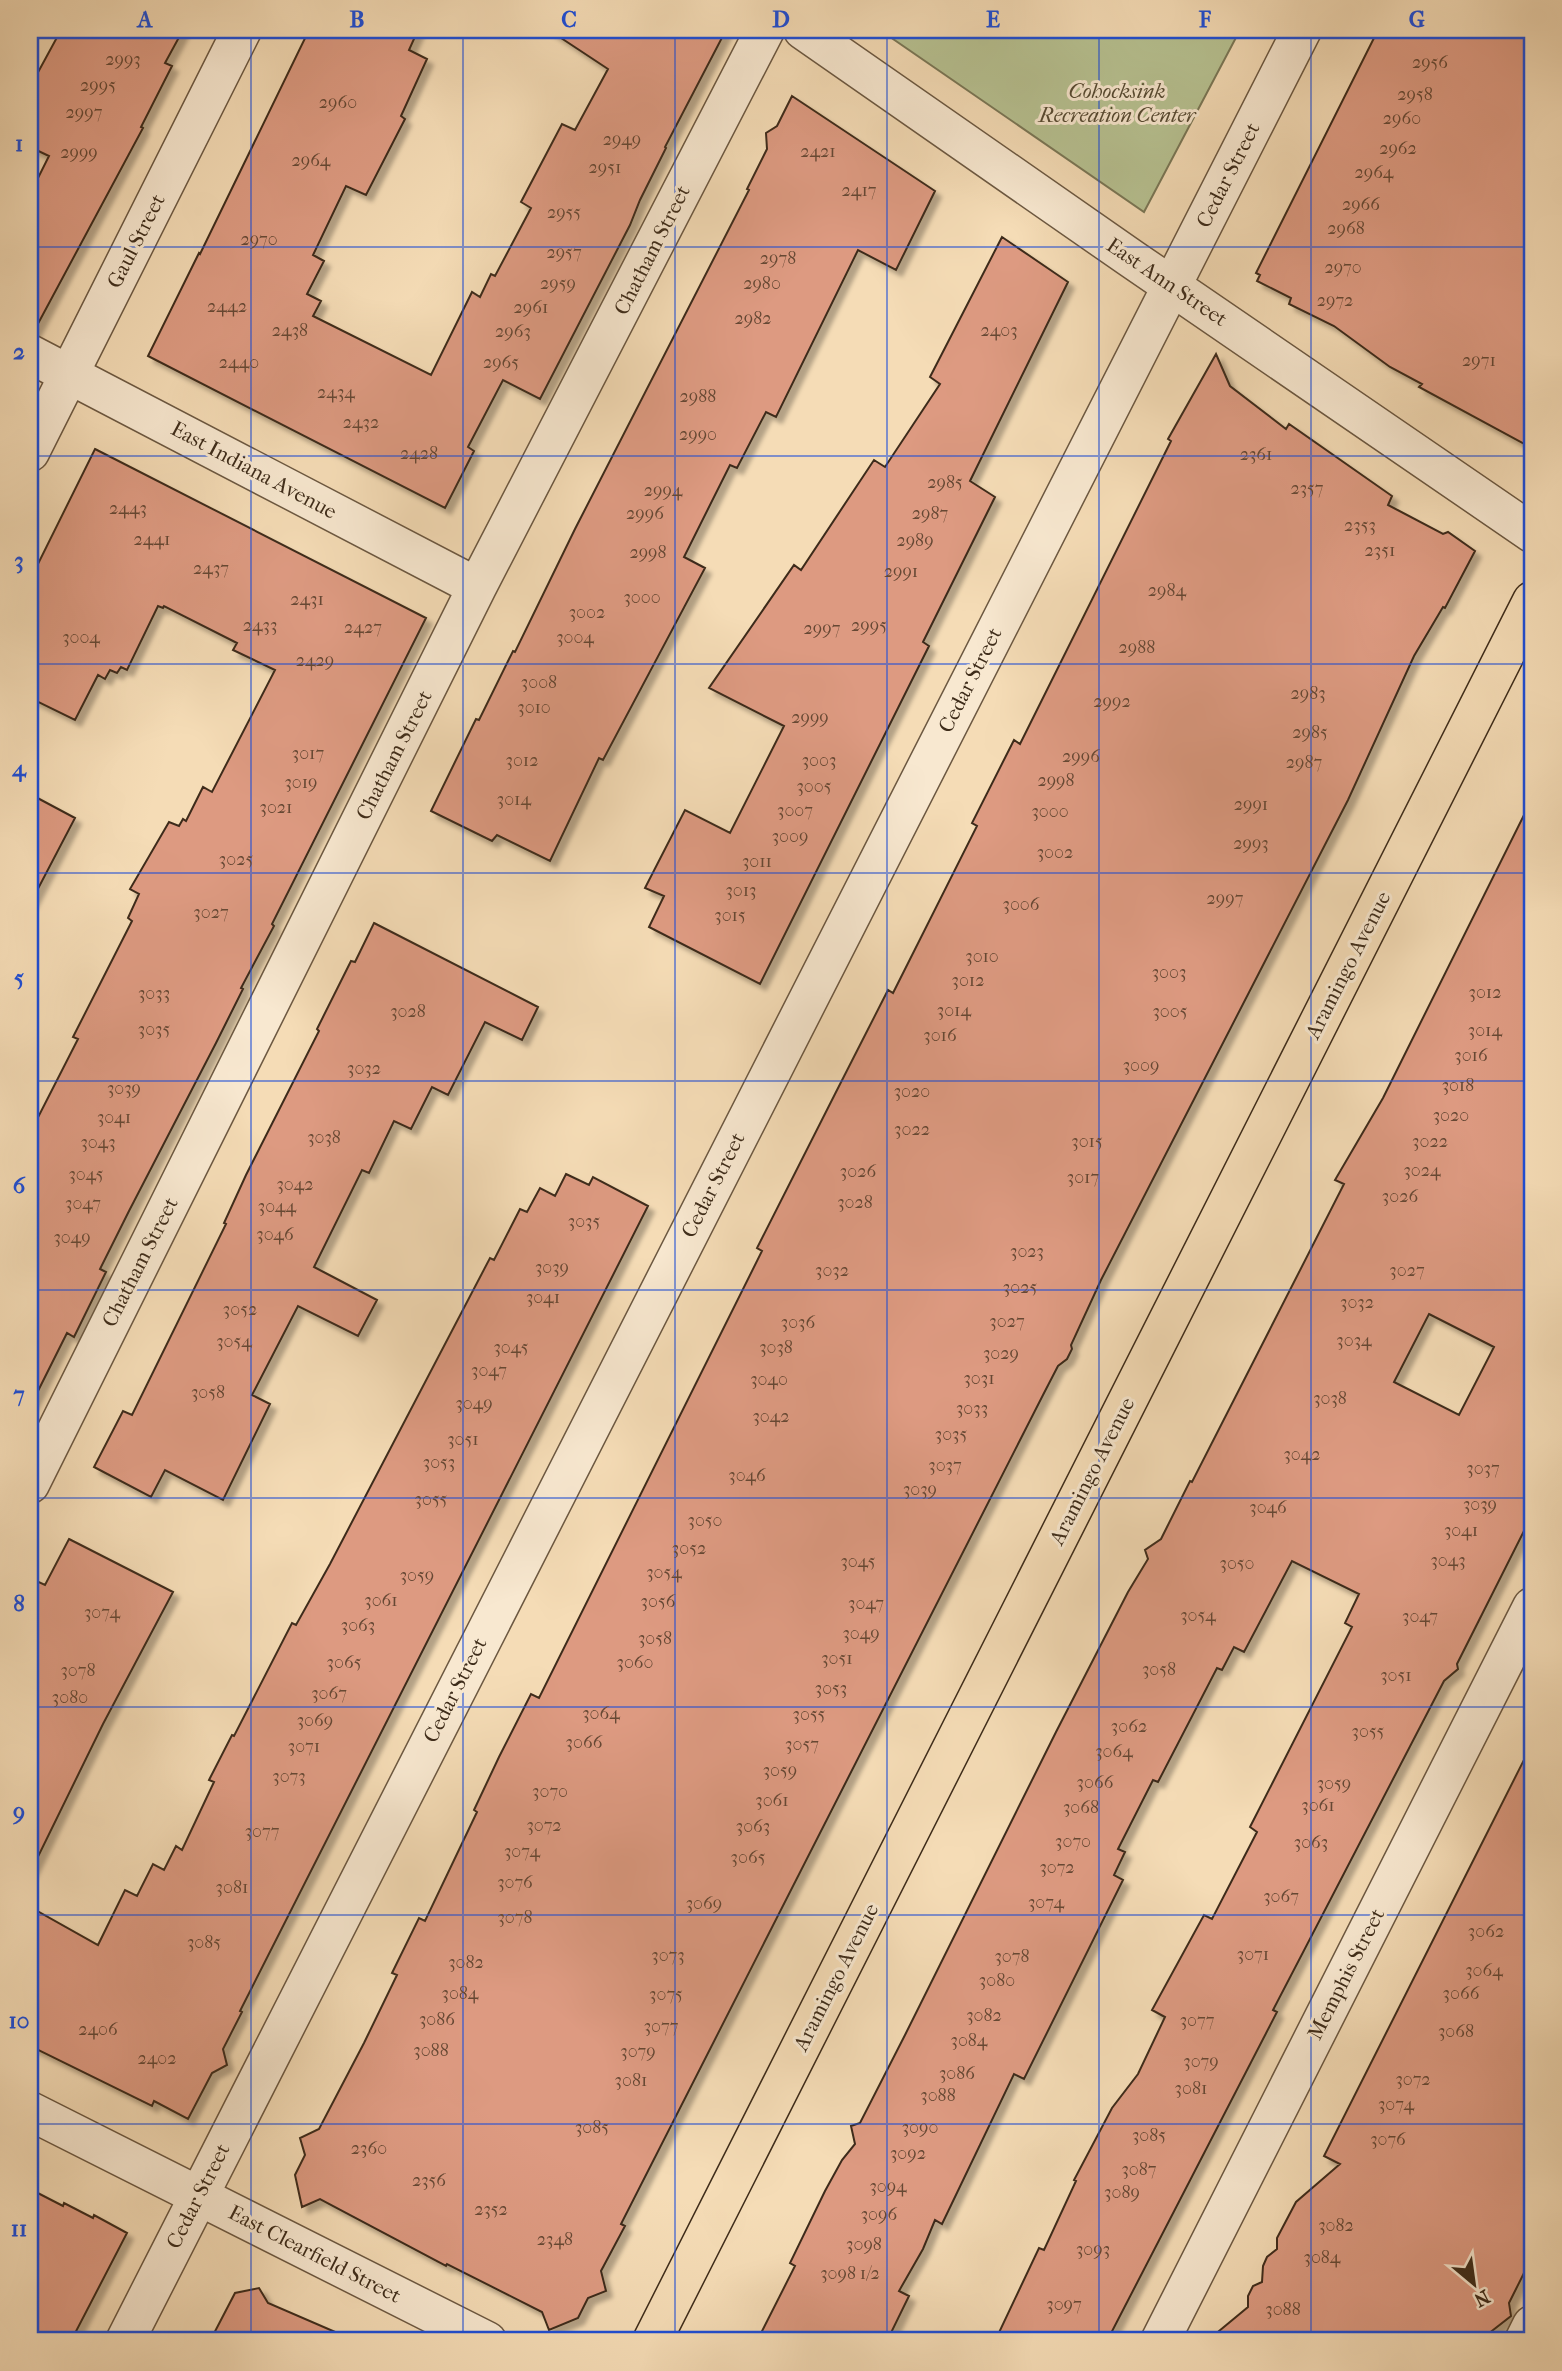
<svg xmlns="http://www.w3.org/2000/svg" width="1562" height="2371" font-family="'IM FELL French Canon',serif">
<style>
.green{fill:#b7c292;stroke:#7a7756;stroke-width:2}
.building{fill:#dd9a81;stroke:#3e2c1a;stroke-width:2;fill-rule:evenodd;filter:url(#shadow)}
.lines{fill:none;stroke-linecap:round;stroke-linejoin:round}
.minor-casing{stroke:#6c5841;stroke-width:41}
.primary-casing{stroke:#3e2c1a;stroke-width:41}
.minor{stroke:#f8e8d0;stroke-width:38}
.primary{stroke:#f5dcb6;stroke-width:38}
.grid{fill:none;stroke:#1d4ed8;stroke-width:2;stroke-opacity:0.55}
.labels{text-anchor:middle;stroke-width:6;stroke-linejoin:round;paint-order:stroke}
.number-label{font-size:18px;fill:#664834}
.park-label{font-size:21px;font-style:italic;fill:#564a32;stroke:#f8e8d0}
.street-label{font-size:21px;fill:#3e2c1a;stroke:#f8e8d0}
.neatline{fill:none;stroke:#1d4ed8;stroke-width:2.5}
.grid-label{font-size:23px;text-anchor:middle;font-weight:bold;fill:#1d4ed8}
</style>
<defs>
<filter id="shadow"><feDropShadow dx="6" dy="6" stdDeviation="2" flood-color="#0004"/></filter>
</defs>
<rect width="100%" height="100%" fill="#f5dcb6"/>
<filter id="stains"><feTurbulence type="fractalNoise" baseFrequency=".00286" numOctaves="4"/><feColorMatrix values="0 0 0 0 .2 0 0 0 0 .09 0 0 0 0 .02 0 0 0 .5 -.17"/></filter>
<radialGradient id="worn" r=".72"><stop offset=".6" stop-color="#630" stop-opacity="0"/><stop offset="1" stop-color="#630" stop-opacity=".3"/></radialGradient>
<!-- green -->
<path class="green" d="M 880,30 L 1240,30 L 1144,212 Z"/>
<!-- building -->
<path class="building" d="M 61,30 L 183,30 L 165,63 L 172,66 L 141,127 L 143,128 L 33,333 L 30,332 L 30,194 L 49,156 L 30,147 L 30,87 Z
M 309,30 L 418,30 L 409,50 L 427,59 L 401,116 L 405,119 L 366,195 L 346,186 L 313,255 L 324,261 L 307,294 L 321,301 L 313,316 L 431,375 L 472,292 L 480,297 L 491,274 L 495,276 L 531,208 L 521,202 L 562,124 L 575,130 L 608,69 L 549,30 L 726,30 L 665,147 L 666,148 L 640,200 L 630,225 L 540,399 L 503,380 L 468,447 L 474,451 L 445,508 L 148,356 L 199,253 L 200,254 Z
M 1378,30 L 1532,30 L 1532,448 L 1419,387 L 1422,384 L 1390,367 L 1334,326 L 1289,304 L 1291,298 L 1257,281 L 1260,275 L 1256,273 Z
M 792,96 L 935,191 L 896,270 L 858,250 L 776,417 L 766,412 L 737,468 L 730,465 L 684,557 L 705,568 L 603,760 L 599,758 L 550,861 L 497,835 L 492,841 L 431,811 L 476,719 L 479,720 L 513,651 L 515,652 L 575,529 L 749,190 L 747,189 L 767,149 L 766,133 L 777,126 Z
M 1002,237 L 1068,282 L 970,481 L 995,497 L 923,642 L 929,646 L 760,984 L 649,927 L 664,896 L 645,888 L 685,810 L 730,833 L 784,726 L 709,688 L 794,565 L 801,570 L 874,460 L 885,467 L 940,384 L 930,377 Z
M 1216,354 L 1230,386 L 1286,429 L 1289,424 L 1392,496 L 1388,505 L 1443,534 L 1448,532 L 1475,551 L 1445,608 L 1443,607 L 1414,656 L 1348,800 L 1101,1280 L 1071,1345 L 1072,1349 L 1067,1359 L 1058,1366 L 1043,1395 L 621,2224 L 625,2226 L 601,2271 L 606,2291 L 588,2298 L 578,2318 L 549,2330 L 542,2312 L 447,2264 L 446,2266 L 320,2199 L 302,2207 L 295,2175 L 305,2155 L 300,2138 L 319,2129 L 364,2043 L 397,1975 L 392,1973 L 419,1918 L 425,1921 L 477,1812 L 474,1810 L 499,1757 L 531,1694 L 539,1698 L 762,1251 L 757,1248 L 835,1094 L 888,990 L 893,993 L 977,826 L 972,823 L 1014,740 L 1020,744 L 1171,441 L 1168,439 Z
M 95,449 L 426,618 L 272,924 L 274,926 L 241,988 L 243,989 L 216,1043 L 129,1211 L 100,1269 L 106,1272 L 74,1337 L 67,1333 L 30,1407 L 30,1133 L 78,1039 L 73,1037 L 132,921 L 128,918 L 139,894 L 130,889 L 169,822 L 179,826 L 183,819 L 186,821 L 203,787 L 212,792 L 275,670 L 233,650 L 237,643 L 164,606 L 163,608 L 158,606 L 127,670 L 121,667 L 117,673 L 110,670 L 105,679 L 98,675 L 75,720 L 30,698 L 30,580 Z
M 30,794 L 75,818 L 30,904 Z
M 1532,799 L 1532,1515 L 1457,1664 L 1458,1669 L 1444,1681 L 1273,2010 L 1277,2012 L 1107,2341 L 995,2341 L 1039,2248 L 1044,2250 L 1076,2181 L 1074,2180 L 1112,2108 L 1138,2074 L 1165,2017 L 1152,2010 L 1204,1915 L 1212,1919 L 1257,1832 L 1250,1827 L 1352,1627 L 1345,1623 L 1359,1594 L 1292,1561 L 1244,1652 L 1234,1647 L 1222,1670 L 1217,1668 L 1158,1782 L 1153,1780 L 1118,1849 L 1125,1852 L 1114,1875 L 1123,1880 L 1024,2079 L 1014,2074 L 942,2224 L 935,2220 L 923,2249 L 899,2291 L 909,2296 L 887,2341 L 757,2341 L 795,2266 L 790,2263 L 825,2191 L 842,2160 L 855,2144 L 851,2126 L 860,2123 L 905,2035 L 1056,1732 L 1128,1592 L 1148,1559 L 1145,1550 L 1161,1539 L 1190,1481 L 1192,1482 L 1344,1184 L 1335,1180 L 1383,1098 ZM 1429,1314 L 1494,1347 L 1459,1415 L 1394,1382 Z
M 374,923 L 538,1007 L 522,1040 L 485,1022 L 448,1095 L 432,1087 L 411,1129 L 394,1121 L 369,1173 L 362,1170 L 314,1267 L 377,1300 L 358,1336 L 298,1306 L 252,1395 L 270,1404 L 223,1500 L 165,1470 L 151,1497 L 94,1467 L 123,1411 L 132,1415 L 226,1224 L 224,1223 L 246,1175 L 319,1031 L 317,1029 L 351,961 L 355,962 Z
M 566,1174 L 589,1185 L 593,1177 L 648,1206 L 240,2011 L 242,2012 L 223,2049 L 227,2065 L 212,2073 L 188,2119 L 154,2101 L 152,2106 L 30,2046 L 30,1907 L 98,1945 L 125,1890 L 137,1896 L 153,1864 L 164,1870 L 176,1846 L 182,1850 L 214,1782 L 209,1780 L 232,1735 L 234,1736 L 292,1623 L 296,1625 L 330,1564 L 490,1258 L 494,1260 L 520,1209 L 527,1212 L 540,1188 L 555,1196 Z
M 69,1539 L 173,1592 L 103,1724 L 30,1873 L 30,1578 L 45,1585 Z
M 1532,1744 L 1532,2257 L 1509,2303 L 1511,2316 L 1479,2341 L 1207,2341 L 1248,2307 L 1248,2296 L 1253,2286 L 1262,2282 L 1263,2266 L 1267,2257 L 1277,2249 L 1277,2238 L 1296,2202 L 1340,2164 L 1324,2156 Z
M 30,2189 L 63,2206 L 64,2203 L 93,2218 L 94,2215 L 127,2233 L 71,2341 L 30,2341 Z
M 259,2288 L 268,2303 L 356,2341 L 210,2341 L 235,2293 Z"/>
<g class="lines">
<!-- minor casing -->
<g class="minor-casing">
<path id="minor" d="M 803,30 L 1132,259 L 1532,533
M 30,354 L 477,587
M 30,452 L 242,30
M 30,1484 L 477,587 L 765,30
M 30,2111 L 487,2341
M 125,2341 L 1302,30
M 1160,2341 L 1532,1607
M 1524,2341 L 1532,2325"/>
</g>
<!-- primary casing -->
<g class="primary-casing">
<path id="primary" d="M 652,2341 L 1532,601"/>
</g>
<!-- minor -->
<use href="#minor" class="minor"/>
<!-- primary -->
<use href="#primary" class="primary"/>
</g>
<!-- grid -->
<path class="grid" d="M 251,30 L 251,2341M 463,30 L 463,2341M 675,30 L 675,2341M 887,30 L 887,2341M 1099,30 L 1099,2341M 1311,30 L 1311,2341M 30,247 L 1532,247M 30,456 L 1532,456M 30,664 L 1532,664M 30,873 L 1532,873M 30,1081 L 1532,1081M 30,1290 L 1532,1290M 30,1498 L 1532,1498M 30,1707 L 1532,1707M 30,1915 L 1532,1915M 30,2124 L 1532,2124"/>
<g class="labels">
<!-- number labels -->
<g class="number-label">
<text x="123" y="65">2993</text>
<text x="1430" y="68">2956</text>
<text x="98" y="91">2995</text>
<text x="1415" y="100">2958</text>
<text x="338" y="108">2960</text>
<text x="84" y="118">2997</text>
<text x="1402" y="124">2960</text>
<text x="622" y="145">2949</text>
<text x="1398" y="154">2962</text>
<text x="818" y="157">2421</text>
<text x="79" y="158">2999</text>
<text x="311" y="166">2964</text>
<text x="605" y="173">2951</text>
<text x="1374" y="178">2964</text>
<text x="859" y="196">2417</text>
<text x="1361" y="210">2966</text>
<text x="564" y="218">2955</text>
<text x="1346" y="234">2968</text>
<text x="259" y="245">2970</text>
<text x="564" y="258">2957</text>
<text x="778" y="264">2978</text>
<text x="1343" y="273">2970</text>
<text x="558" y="289">2959</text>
<text x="762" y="289">2980</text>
<text x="1335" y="306">2972</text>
<text x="227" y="312">2442</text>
<text x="531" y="313">2961</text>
<text x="753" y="324">2982</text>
<text x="290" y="336">2438</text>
<text x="999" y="336">2403</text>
<text x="513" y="337">2963</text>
<text x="1479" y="366">2971</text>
<text x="239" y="368">2440</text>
<text x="501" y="368">2965</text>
<text x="336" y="398">2434</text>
<text x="698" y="402">2988</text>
<text x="361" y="428">2432</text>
<text x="698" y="440">2990</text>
<text x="419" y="459">2428</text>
<text x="1256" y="460">2361</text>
<text x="945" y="488">2985</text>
<text x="1307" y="494">2357</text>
<text x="663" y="496">2994</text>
<text x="128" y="514">2443</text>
<text x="645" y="519">2996</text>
<text x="930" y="519">2987</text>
<text x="1360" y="531">2353</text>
<text x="152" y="545">2441</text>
<text x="915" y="546">2989</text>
<text x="1380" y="556">2351</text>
<text x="648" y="558">2998</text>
<text x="211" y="574">2437</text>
<text x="901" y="577">2991</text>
<text x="1167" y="596">2984</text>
<text x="642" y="603">3000</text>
<text x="307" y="605">2431</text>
<text x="587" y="618">3002</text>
<text x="260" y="631">2433</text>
<text x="869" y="631">2995</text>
<text x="363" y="633">2427</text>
<text x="822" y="634">2997</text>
<text x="81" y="643">3004</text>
<text x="575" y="643">3004</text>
<text x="1137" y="653">2988</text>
<text x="315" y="666">2429</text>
<text x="539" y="688">3008</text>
<text x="1308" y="699">2983</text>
<text x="1112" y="707">2992</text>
<text x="534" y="713">3010</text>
<text x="810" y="723">2999</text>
<text x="1310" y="738">2985</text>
<text x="308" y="759">3017</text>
<text x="1081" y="762">2996</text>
<text x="522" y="766">3012</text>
<text x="819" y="766">3003</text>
<text x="1304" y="768">2987</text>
<text x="1056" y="786">2998</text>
<text x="301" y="788">3019</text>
<text x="814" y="792">3005</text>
<text x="514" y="805">3014</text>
<text x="1251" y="810">2991</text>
<text x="276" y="813">3021</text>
<text x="795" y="816">3007</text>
<text x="1050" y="817">3000</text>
<text x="790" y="842">3009</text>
<text x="1251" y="849">2993</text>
<text x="1055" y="858">3002</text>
<text x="236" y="865">3025</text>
<text x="757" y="867">3011</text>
<text x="741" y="896">3013</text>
<text x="1225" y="904">2997</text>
<text x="1021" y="910">3006</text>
<text x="211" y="918">3027</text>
<text x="730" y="921">3015</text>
<text x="982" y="962">3010</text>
<text x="1169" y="978">3003</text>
<text x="968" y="986">3012</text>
<text x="1485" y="998">3012</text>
<text x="154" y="999">3033</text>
<text x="954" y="1016">3014</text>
<text x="408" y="1017">3028</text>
<text x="1170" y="1017">3005</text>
<text x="154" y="1035">3035</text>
<text x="1485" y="1036">3014</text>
<text x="940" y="1041">3016</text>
<text x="1471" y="1061">3016</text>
<text x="1141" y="1071">3009</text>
<text x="364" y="1074">3032</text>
<text x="1458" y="1091">3018</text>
<text x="124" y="1094">3039</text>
<text x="912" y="1097">3020</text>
<text x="1451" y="1121">3020</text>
<text x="114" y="1123">3041</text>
<text x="912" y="1135">3022</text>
<text x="324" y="1143">3038</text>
<text x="1087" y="1147">3015</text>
<text x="1430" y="1147">3022</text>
<text x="98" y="1148">3043</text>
<text x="1422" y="1176">3024</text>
<text x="858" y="1177">3026</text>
<text x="86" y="1180">3045</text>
<text x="1083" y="1183">3017</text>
<text x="295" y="1190">3042</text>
<text x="1400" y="1202">3026</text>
<text x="855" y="1208">3028</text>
<text x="83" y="1209">3047</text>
<text x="277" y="1212">3044</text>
<text x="584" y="1227">3035</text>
<text x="275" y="1240">3046</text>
<text x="72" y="1243">3049</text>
<text x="1027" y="1257">3023</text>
<text x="552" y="1273">3039</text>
<text x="832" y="1276">3032</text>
<text x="1407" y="1276">3027</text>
<text x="1020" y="1293">3025</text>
<text x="543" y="1303">3041</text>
<text x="1357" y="1308">3032</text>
<text x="240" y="1315">3052</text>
<text x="1007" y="1327">3027</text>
<text x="798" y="1328">3036</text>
<text x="1354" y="1346">3034</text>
<text x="234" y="1347">3054</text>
<text x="511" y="1353">3045</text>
<text x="776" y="1353">3038</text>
<text x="1001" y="1359">3029</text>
<text x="489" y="1376">3047</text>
<text x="979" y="1384">3031</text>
<text x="769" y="1385">3040</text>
<text x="208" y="1398">3058</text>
<text x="1330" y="1404">3038</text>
<text x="474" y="1409">3049</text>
<text x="972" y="1414">3033</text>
<text x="771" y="1422">3042</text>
<text x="951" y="1440">3035</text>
<text x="463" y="1445">3051</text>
<text x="1302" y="1460">3042</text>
<text x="439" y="1468">3053</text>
<text x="945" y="1471">3037</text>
<text x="1483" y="1474">3037</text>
<text x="747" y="1481">3046</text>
<text x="920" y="1495">3039</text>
<text x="431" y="1505">3055</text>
<text x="1480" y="1510">3039</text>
<text x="1268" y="1513">3046</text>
<text x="705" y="1526">3050</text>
<text x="1461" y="1536">3041</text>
<text x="689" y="1554">3052</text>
<text x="1448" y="1566">3043</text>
<text x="858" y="1567">3045</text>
<text x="1237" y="1569">3050</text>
<text x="664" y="1578">3054</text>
<text x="417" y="1581">3059</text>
<text x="381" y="1606">3061</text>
<text x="658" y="1607">3056</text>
<text x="866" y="1609">3047</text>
<text x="102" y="1618">3074</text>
<text x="1198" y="1621">3054</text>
<text x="1420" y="1622">3047</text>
<text x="358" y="1631">3063</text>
<text x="861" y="1639">3049</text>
<text x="655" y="1644">3058</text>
<text x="837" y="1664">3051</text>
<text x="344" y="1668">3065</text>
<text x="635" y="1668">3060</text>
<text x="1159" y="1675">3058</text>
<text x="78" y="1676">3078</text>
<text x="1396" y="1681">3051</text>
<text x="831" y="1694">3053</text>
<text x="329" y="1699">3067</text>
<text x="70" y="1703">3080</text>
<text x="601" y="1719">3064</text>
<text x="809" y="1720">3055</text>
<text x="315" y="1726">3069</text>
<text x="1129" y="1732">3062</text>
<text x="1368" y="1737">3055</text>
<text x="584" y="1748">3066</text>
<text x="802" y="1750">3057</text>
<text x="304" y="1752">3071</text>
<text x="1114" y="1757">3064</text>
<text x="780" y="1776">3059</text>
<text x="289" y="1782">3073</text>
<text x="1095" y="1788">3066</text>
<text x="1334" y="1789">3059</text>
<text x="550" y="1797">3070</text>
<text x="772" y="1806">3061</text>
<text x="1318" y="1811">3061</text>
<text x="1081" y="1813">3068</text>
<text x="544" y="1831">3072</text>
<text x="753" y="1832">3063</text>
<text x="262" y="1837">3077</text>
<text x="1073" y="1847">3070</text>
<text x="1311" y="1848">3063</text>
<text x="522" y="1857">3074</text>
<text x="748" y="1863">3065</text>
<text x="1057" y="1873">3072</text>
<text x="515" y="1888">3076</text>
<text x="232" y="1893">3081</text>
<text x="1281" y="1902">3067</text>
<text x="1046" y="1908">3074</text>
<text x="704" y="1909">3069</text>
<text x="515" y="1923">3078</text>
<text x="1486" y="1937">3062</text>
<text x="204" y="1948">3085</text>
<text x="1253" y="1960">3071</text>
<text x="668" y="1961">3073</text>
<text x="1012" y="1962">3078</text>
<text x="466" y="1968">3082</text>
<text x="1484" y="1976">3064</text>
<text x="997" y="1986">3080</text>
<text x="460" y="1999">3084</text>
<text x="1461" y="1999">3066</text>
<text x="666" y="2000">3075</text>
<text x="984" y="2021">3082</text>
<text x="437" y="2025">3086</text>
<text x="1197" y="2026">3077</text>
<text x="661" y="2032">3077</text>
<text x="98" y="2035">2406</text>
<text x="1456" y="2037">3068</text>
<text x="969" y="2046">3084</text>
<text x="431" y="2056">3088</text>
<text x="638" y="2057">3079</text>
<text x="157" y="2064">2402</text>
<text x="1201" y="2067">3079</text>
<text x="957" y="2079">3086</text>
<text x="1413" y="2085">3072</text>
<text x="631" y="2086">3081</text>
<text x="1191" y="2094">3081</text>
<text x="938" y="2101">3088</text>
<text x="1396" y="2110">3074</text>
<text x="592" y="2133">3085</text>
<text x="920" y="2133">3090</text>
<text x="1149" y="2141">3085</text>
<text x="1388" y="2145">3076</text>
<text x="369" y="2154">2360</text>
<text x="908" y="2159">3092</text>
<text x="1139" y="2175">3087</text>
<text x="429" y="2186">2356</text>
<text x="888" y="2192">3094</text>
<text x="1122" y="2198">3089</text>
<text x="491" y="2215">2352</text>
<text x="879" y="2220">3096</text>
<text x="1336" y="2231">3082</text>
<text x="555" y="2245">2348</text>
<text x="864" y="2250">3098</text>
<text x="1093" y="2255">3093</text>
<text x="1322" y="2263">3084</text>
<text x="850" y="2279">3098 1/2</text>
<text x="1064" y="2310">3097</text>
<text x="1283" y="2315">3088</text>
</g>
<!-- park labels -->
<g class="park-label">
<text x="1117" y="98">Cohocksink<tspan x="1117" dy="24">Recreation Center</tspan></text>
</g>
<!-- street labels -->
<g class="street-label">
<text transform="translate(1228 175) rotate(-63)" y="7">Cedar Street</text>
<text transform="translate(136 241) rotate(-63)" y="7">Gaul Street</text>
<text transform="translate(652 250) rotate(-63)" y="7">Chatham Street</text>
<text transform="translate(1167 282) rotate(34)" y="7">East Ann Street</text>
<text transform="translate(254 470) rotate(28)" y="7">East Indiana Avenue</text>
<text transform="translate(970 680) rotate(-63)" y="7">Cedar Street</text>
<text transform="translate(394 755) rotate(-63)" y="7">Chatham Street</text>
<text transform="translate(1348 965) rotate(-63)" y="7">Aramingo Avenue</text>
<text transform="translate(713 1185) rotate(-63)" y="7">Cedar Street</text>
<text transform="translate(140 1262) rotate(-63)" y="7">Chatham Street</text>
<text transform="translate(1092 1471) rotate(-63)" y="7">Aramingo Avenue</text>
<text transform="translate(455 1690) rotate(-63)" y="7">Cedar Street</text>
<text transform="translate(1346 1974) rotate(-63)" y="7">Memphis Street</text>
<text transform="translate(836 1977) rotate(-63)" y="7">Aramingo Avenue</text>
<text transform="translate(198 2196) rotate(-63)" y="7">Cedar Street</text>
<text transform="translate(315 2254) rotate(27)" y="7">East Clearfield Street</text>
</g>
</g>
<!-- margin -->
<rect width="1562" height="2371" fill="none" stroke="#f5dcb6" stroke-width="77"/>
<!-- north arrow -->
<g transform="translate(1474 2284) rotate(151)" stroke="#f8e8d0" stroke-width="5" paint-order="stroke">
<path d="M0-5L12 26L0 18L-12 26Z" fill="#3e2c1a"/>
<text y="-10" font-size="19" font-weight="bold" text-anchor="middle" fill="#3e2c1a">N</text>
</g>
<rect x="38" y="38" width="1486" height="2294" class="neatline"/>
<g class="grid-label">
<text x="145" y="27">A</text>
<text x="357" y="27">B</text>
<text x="569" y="27">C</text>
<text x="781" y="27">D</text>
<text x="993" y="27">E</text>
<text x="1205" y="27">F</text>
<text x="1417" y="27">G</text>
<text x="19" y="151">1</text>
<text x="19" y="359">2</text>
<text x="19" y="568">3</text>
<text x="19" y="776">4</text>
<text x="19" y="985">5</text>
<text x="19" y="1193">6</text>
<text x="19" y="1402">7</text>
<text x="19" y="1611">8</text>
<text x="19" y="1819">9</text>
<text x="19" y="2028">10</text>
<text x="19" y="2236">11</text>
</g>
<rect width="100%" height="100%" filter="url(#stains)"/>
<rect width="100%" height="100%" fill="url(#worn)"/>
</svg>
